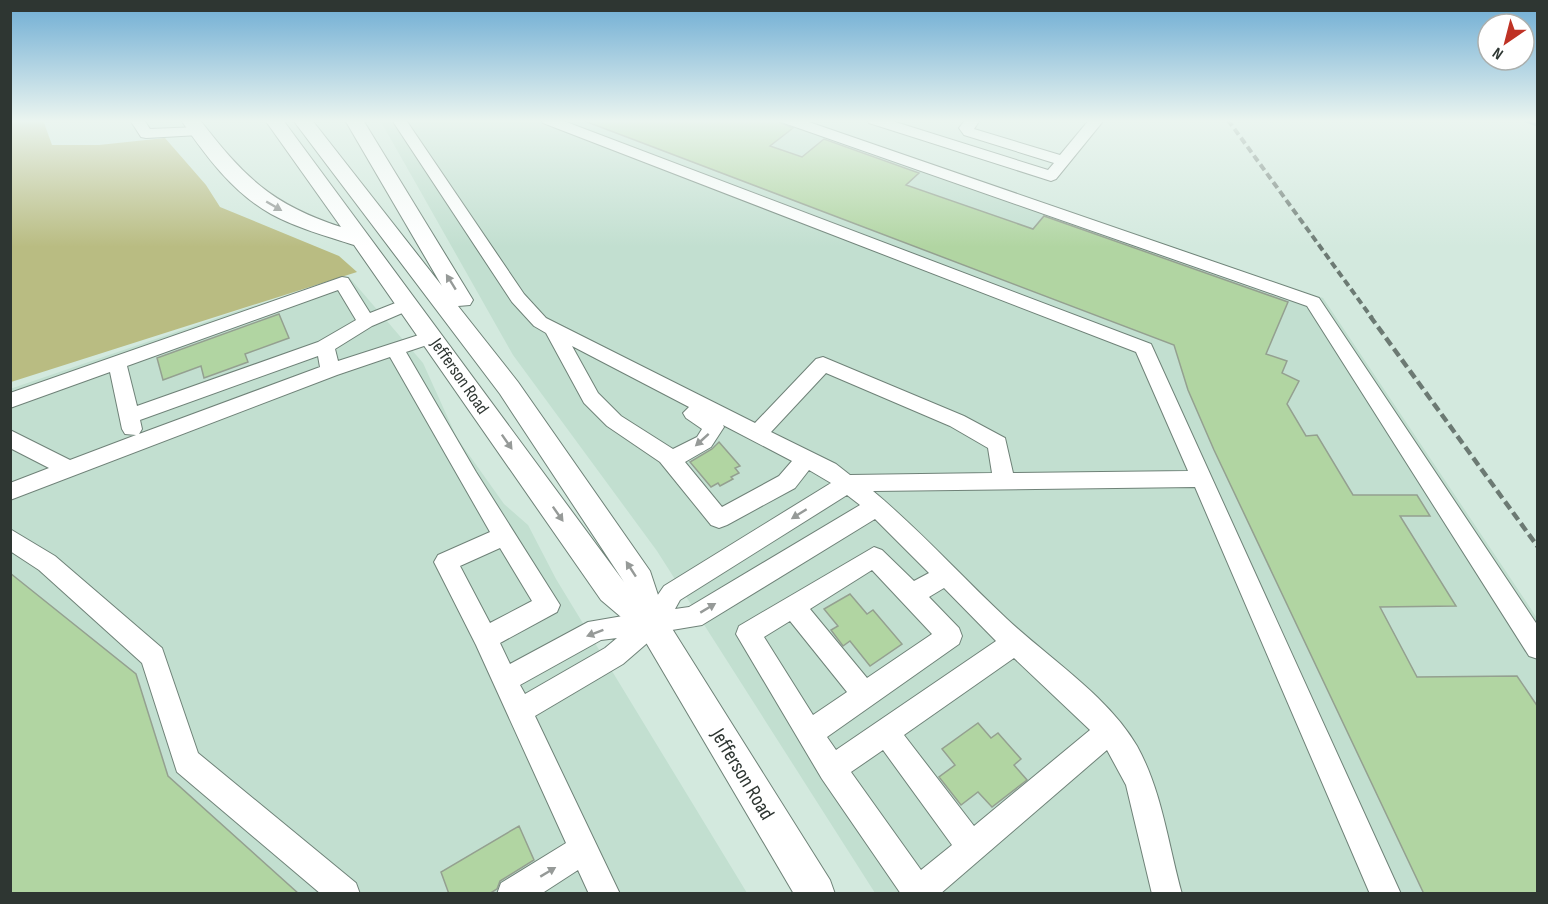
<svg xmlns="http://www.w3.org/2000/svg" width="1548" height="904" font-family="'Sofia Sans Condensed',sans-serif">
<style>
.built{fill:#c2dfd0}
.green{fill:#b9bc82}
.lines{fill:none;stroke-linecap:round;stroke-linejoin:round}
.stream{stroke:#55a0b4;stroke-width:4}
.building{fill:#b1d5a2;stroke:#94a090;stroke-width:1.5}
.minor-casing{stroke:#6f8278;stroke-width:2}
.major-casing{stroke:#6f8278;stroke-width:2}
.minor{fill:#fff;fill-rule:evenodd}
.major{fill:#fff;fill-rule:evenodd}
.rail-far1{stroke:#6c7a73;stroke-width:4;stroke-dasharray:7 4;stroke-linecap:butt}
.rail{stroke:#6c7a73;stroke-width:4.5;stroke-dasharray:9 4.5;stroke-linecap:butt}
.oneway{fill:#969a98}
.labels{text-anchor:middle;stroke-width:4.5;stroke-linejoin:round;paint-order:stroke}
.street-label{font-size:18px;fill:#2e3632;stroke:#fff}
.near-street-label{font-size:21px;fill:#2e3632;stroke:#fff}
</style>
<rect width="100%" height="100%" fill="#d3e9de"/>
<!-- built -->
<path class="built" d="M 380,120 L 805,120 L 1323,298 L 1537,618 L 1537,893 L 875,893 L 657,551 L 513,355 Z
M 349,277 L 423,363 L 457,438 L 504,504 L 528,525 L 556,579 L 747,893 L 11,893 L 10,389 L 243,309 Z"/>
<!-- green -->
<path class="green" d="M 11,120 L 43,120 L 52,145 L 99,145 L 165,138 L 206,185 L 220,207 L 339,256 L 357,272 L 11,382 Z"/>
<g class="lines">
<!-- stream -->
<path class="stream" d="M 1525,120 L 1538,125"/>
</g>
<!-- building -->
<path class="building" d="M 582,120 L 774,120 L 793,128 L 770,146 L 802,157 L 824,139 L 919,173 L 906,185 L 1033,229 L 1044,216 L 1288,302 L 1266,354 L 1287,361 L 1282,373 L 1299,381 L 1287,404 L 1306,436 L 1317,435 L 1353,495 L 1417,495 L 1430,516 L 1400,516 L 1456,606 L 1380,607 L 1417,677 L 1517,676 L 1538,707 L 1538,894 L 1424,894 L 1214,450 L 1188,390 L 1174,345 Z
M 279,314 L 289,338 L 245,354 L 248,362 L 204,378 L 201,366 L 163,380 L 157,358 Z
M 719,442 L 740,466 L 735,468 L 739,473 L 731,477 L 733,479 L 720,486 L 718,483 L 711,487 L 690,462 L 712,449 Z
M 10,573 L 136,674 L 168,776 L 299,894 L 10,894 Z
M 850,594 L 867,614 L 873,610 L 902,644 L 870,666 L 850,641 L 843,646 L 831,630 L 838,626 L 824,609 Z
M 978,723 L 991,738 L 998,733 L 1021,759 L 1014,765 L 1027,780 L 992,807 L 978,792 L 961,805 L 939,777 L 955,765 L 942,749 Z
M 519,826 L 534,860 L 500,881 L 497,889 L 489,894 L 449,894 L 441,872 Z"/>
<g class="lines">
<!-- minor casing -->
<g class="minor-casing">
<path id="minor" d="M 130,120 L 144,120 L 150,129 L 199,127 L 206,131 L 199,135 L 146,138 L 141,137 Z
M 392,120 L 406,120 L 524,294 L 546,318 L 755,423 L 816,359 L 823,357 L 964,416 L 1005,438 L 1013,473 L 1188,471 L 1136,352 L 543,123 L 541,120 L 561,120 L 1151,344 L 1401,894 L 1370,894 L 1195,487 L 873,491 C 920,530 962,577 1007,619 C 1049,658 1109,697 1137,746 C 1162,791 1168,844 1182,894 L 1152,894 L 1126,785 L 1107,750 L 940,894 L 901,894 L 822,779 L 736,634 L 739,626 L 874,547 L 882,550 L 914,581 L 929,573 L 875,519 L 702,625 L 660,632 L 623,664 L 535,716 L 620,894 L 589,894 L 578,870 L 541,894 L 497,894 L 501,883 L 566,843 L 476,645 L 434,562 L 438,555 L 490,532 L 390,357 L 337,375 L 10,500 L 10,483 L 49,468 L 10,448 L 10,430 L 70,460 L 136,435 L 125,434 L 122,429 L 110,372 L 10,408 L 10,393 L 342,277 L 348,278 L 370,313 L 408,298 L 414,300 L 417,304 L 414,308 L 372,326 L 335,349 L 338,361 L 425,333 L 432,331 L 439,333 L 441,337 L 439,341 L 406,352 L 476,472 L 560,605 L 557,612 L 500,643 L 510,664 L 588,622 L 646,612 L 664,586 L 831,483 L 809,470 L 795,488 L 727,525 L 719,528 L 711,525 L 660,462 L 607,426 L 584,403 L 546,333 L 534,326 L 512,302 ZM 338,290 L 356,320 L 318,342 L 137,406 L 127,366 ZM 572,346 L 689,407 L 683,413 L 686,418 L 702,429 L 697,437 L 673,449 L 621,416 L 598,393 ZM 318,356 L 320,367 L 139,434 L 142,429 L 140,420 ZM 826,373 L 950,426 L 988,448 L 992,473 L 850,475 L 836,464 L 771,432 ZM 723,425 L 792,461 L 779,476 L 722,507 L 685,462 L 711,447 L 724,427 ZM 847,495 L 860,505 L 689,607 L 675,609 L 680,600 ZM 500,548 L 532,601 L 490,623 L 460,566 ZM 872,570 L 932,634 L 867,678 L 810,609 ZM 944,588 L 996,641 L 836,750 L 827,737 L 959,644 L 962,636 L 959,628 L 929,597 ZM 790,621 L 847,692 L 813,715 L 764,637 ZM 617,638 L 605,648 L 525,694 L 520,685 L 601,640 ZM 1014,658 L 1090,730 L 974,826 L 904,735 ZM 883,750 L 952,845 L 921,870 L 851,772 Z
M 782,120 L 803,120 L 1319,298 L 1538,626 L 1538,659 L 1529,656 L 1307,306 L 784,123 Z
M 867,120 L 889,120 L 1048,170 L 1054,163 L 964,135 L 959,128 L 965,120 L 980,120 L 974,129 L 1060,155 L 1089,120 L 1104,120 L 1056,179 L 1051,181 L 869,123 Z
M 10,529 L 55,556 L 162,648 L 198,753 L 356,883 L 360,894 L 321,894 L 177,772 L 142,663 L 39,570 L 10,551 Z"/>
</g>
<!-- major casing -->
<g class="major-casing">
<path id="major" d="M 181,120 L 200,120 C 244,177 271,204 341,227 L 265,120 L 283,120 L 624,582 L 500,394 L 293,120 L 312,120 L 442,286 L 345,120 L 363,120 L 473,300 L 470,305 L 458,306 L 518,382 L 650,571 L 666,619 L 830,880 L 835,894 L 794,894 L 641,634 L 601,600 L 354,245 C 326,236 297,228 271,214 C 233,193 205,155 181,120 Z"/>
</g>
<!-- minor -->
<use href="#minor" class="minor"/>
<!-- major -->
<use href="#major" class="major"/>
<!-- rail-far1 -->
<path class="rail-far1" d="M 1228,120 L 1372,318"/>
<!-- rail -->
<path class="rail" d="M 1370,316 L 1538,547"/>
</g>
<!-- one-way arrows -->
<defs><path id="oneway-solid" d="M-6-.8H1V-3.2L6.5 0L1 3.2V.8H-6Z" transform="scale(1.5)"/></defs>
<g class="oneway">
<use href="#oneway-solid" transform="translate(274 206) rotate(30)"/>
<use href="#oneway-solid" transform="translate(451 282) rotate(-122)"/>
<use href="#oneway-solid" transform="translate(702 440) rotate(138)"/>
<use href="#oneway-solid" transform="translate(507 442) rotate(55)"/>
<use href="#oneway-solid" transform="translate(558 514) rotate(55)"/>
<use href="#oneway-solid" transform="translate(799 514) rotate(148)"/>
<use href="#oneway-solid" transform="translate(631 569) rotate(-123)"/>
<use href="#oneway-solid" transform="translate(708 608) rotate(-31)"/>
<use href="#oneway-solid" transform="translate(595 633) rotate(159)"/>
<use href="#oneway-solid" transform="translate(548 872) rotate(-31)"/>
</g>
<!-- sky -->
<linearGradient id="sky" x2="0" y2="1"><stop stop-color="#6dacd3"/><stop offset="0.49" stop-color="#ebf5f0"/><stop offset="1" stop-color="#ebf5f0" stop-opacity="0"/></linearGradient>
<rect width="1548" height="247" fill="url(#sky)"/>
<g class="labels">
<!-- street labels -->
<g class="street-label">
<text transform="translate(460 376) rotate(55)" y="6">Jefferson Road</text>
</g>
<!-- near-street labels -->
<g class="near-street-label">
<text transform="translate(743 774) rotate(59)" y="7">Jefferson Road</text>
</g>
</g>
<!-- border -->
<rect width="1548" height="904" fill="none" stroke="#2e3632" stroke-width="24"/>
<!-- north arrow -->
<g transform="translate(1506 42) rotate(215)"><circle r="28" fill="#ffffff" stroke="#abafad" stroke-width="1.5"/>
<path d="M0-4.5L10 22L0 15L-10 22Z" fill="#bf3225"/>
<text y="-9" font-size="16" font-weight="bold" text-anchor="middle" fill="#2e3632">N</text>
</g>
</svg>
